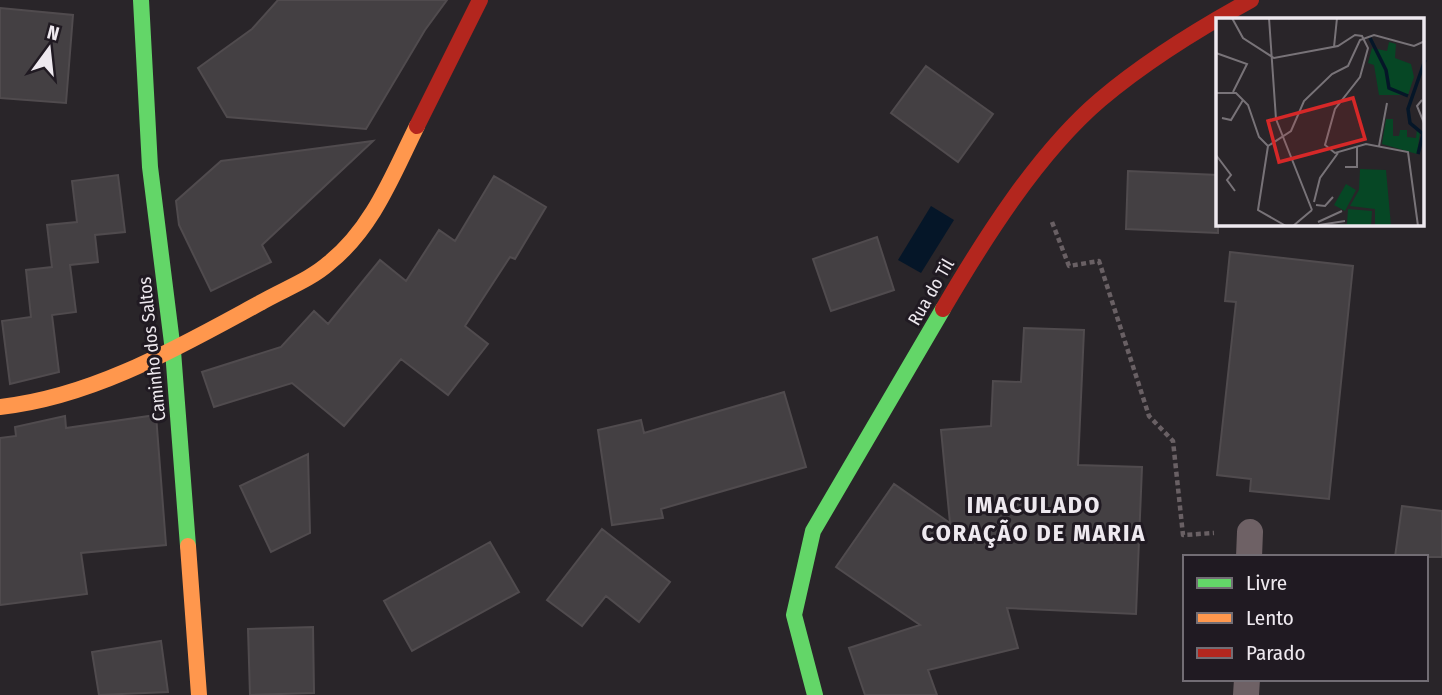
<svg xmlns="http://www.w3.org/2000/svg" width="1442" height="695" font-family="'Fira Sans Condensed',sans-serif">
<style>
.water{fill:#051628}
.building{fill:#444043;stroke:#504b4e;stroke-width:2}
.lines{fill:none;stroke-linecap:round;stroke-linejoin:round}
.path{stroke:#696064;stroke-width:4.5;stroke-dasharray:5 3.5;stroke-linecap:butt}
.lane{stroke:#6e6165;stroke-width:26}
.fast{stroke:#63d668;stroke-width:16}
.slow{stroke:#ff974d;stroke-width:16}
.jam{stroke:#b3261e;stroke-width:16}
.labels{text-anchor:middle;stroke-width:6;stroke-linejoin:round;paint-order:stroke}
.street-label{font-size:18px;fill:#eee9ef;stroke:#201a22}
.district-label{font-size:24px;font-weight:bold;letter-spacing:2px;fill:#eee9ef;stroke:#201a22}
.inset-river{fill:none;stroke:#051628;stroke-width:3.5}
.inset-road{fill:none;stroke:#787378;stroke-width:2}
.view{fill:#d62828;fill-opacity:0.15;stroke:#d62828;stroke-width:3.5}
.inset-edge{fill:none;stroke:#eee9ef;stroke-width:3.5}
</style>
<rect width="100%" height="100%" fill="#292529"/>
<!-- water -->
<path class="water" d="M 931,206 L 954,220 L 921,273 L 898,260 Z"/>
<!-- building -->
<path class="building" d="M 278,0 L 447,0 L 425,30 L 366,129 L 227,117 L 198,68 L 252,29 Z
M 0,8 L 73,15 L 66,103 L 0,98 Z
M 926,66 L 993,114 L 958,162 L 891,113 Z
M 373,141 L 262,245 L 271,262 L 211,291 L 179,225 L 176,201 L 221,161 Z
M 1128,171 L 1218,175 L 1218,233 L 1126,229 Z
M 118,175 L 125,232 L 95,235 L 98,262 L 70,265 L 76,312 L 52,315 L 59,372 L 10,384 L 2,321 L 31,317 L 26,270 L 52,267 L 47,225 L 77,222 L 72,181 Z
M 494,176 L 546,207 L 515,259 L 510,257 L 465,326 L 488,344 L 448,395 L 401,359 L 344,426 L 292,383 L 214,407 L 202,372 L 281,347 L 314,311 L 328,324 L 380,260 L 406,281 L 439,230 L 455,241 Z
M 877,237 L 894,290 L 831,311 L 813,259 Z
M 1230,252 L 1353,266 L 1329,499 L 1250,491 L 1251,479 L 1217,475 L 1236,302 L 1225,301 Z
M 1024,328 L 1084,330 L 1078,465 L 1142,467 L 1136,614 L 1007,608 L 1018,648 L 928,670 L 937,695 L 865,695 L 849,648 L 920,625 L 836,567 L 894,484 L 950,523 L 941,430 L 991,426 L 993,381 L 1021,382 Z
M 784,392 L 806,467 L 661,509 L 663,518 L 612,525 L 598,430 L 641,420 L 644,433 Z
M 156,415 L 166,545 L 81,553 L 87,594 L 0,605 L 0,438 L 16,436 L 15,427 L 65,416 L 66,428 Z
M 308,454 L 310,533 L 271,552 L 240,486 Z
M 1402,506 L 1442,511 L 1442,557 L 1395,557 Z
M 602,529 L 670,582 L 639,622 L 606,596 L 582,626 L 547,600 Z
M 490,542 L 519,592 L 412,651 L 384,601 Z
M 313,627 L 314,693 L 250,695 L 248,629 Z
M 161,641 L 168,692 L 99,695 L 92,652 Z"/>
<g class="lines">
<!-- path -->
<path class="path" d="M 1052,222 L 1069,266 L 1099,261 L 1149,416 L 1173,441 L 1183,535 L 1214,533"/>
<!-- lane -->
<path class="lane" d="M 1249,557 L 1250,532
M 1246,695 L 1247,679"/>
<!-- fast -->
<path class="fast" d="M 141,0 L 150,167 L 173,351 L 188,546
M 815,695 L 794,615 L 813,531 L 943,309"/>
<!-- slow -->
<path class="slow" d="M 0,407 C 93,397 179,347 260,303 C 282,290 310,280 329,263 C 373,228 393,174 417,126
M 188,546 L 199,695"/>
<!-- jam -->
<path class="jam" d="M 417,126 L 480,0
M 943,309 C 984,239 1038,153 1100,100 C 1146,61 1198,29 1251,0"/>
</g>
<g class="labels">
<!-- street labels -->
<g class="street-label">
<text transform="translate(931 292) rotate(-60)" y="6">Rua do Til</text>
<text transform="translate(152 349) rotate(-96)" y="6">Caminho dos Saltos</text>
</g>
<!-- district labels -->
<g class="district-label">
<text x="1034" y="513">IMACULADO<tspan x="1034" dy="28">CORAÇÃO DE MARIA</tspan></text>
</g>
</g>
<!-- overview -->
<g transform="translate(1216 18)">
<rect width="208" height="208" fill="#292529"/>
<path d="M 173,24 L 180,26 L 179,40 L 195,46 L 198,59 L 192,77 L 163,77 L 158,47 L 152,45 L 156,30 L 171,33 ZM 170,101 L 177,101 L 177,118 L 183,118 L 184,112 L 191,112 L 191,119 L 200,120 L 201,111 L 204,114 L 201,136 L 166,126 ZM 144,151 L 170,152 L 175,208 L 159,208 L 159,191 L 134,188 L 143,172 ZM 130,166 L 140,172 L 129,193 L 118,187 ZM 132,191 L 156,193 L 155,208 L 106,208 L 131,206 Z" fill="#064725"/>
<path class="inset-river" d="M 154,20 L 170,52 L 173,70 L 192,78M 202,136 L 207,116 L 194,105 L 192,91 L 209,42"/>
<path class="inset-road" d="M 16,0 L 27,20 L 58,40 L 122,28 L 139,17 L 146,18 L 152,30 L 144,59 L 119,91 L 109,127 L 119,135 L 150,126 L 192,134 L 202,208M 53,0 L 60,101 L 96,192M 118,29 L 121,0M 0,35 L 31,46 L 17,74M 0,75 L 20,75 L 32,87 L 43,119 L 52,128M 206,82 L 201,88 L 208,105M 6,100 L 15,102 L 27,82M 52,128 L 75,113 L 88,83 L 116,56 L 132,48 L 144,22 L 158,17 L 198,28 L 209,23M 52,128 L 42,192 L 70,208M 163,128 L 171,85M 0,137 L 15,157 L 11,162 L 19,173M 129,149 L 141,149 L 141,128M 98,184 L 104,160 L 122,135M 100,187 L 109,188 L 117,179M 102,204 L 126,193M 103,207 L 129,203M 77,208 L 96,192"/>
<path class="view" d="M 137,80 L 149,121 L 63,144 L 52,103 Z"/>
<rect width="208" height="208" class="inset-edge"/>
</g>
<!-- legend -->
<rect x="1183" y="555" width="245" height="126" fill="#201a22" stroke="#726d74" stroke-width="2"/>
<rect x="1197" y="578" width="35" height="10" fill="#63d668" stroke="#726d74" stroke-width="2"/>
<text x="1246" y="590" font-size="21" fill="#eee9ef">Livre</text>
<rect x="1197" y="613" width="35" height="10" fill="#ff974d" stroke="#726d74" stroke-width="2"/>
<text x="1246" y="625" font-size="21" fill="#eee9ef">Lento</text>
<rect x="1197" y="648" width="35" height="10" fill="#b3261e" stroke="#726d74" stroke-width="2"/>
<text x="1246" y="660" font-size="21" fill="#eee9ef">Parado</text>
<!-- north arrow -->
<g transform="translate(49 49) rotate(15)" stroke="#201a22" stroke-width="5" paint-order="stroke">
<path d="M0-5L12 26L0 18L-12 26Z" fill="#eee9ef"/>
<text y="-10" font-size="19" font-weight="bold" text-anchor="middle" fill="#eee9ef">N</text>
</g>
</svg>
